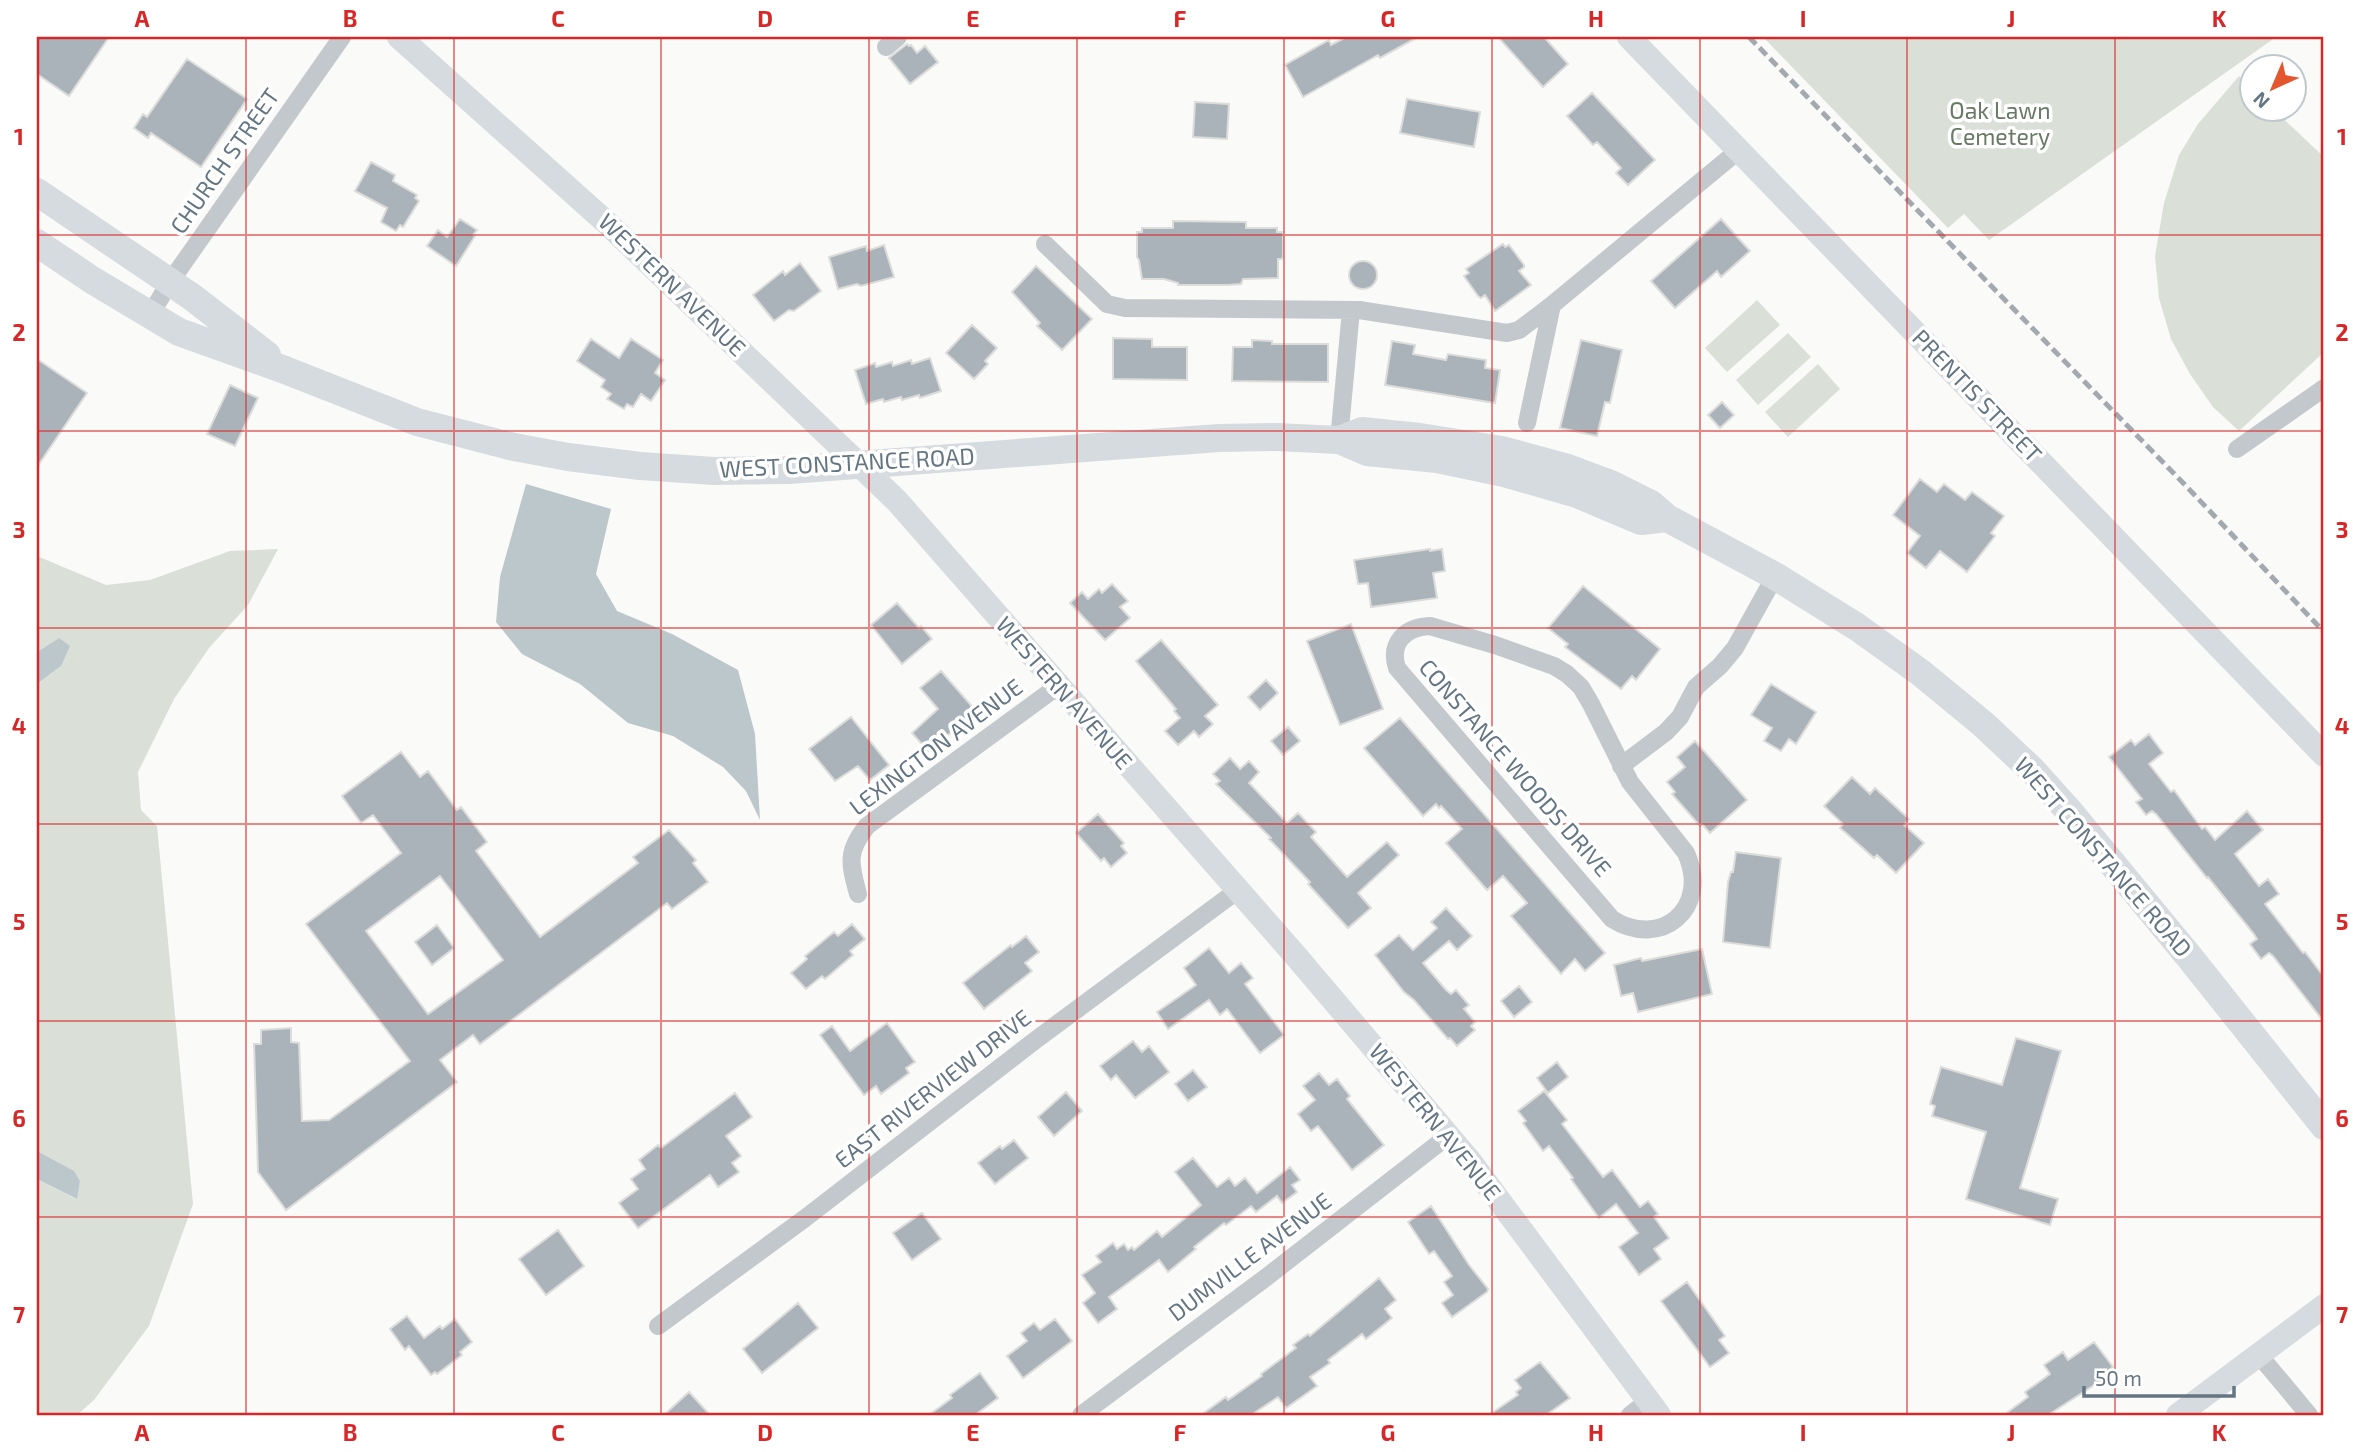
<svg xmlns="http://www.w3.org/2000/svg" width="2361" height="1452" font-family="'Exo 2',sans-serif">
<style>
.green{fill:#dadfd7}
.water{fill:#bbc7cb}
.building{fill:#aab3b9;stroke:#dcdcda;stroke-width:2;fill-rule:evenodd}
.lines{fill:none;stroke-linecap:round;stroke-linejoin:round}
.street{stroke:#c3c8cc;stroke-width:18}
.secondary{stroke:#d6dbdf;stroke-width:24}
.primary{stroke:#d6dbdf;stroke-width:28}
.rail{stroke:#a2aab0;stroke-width:5;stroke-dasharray:10 5;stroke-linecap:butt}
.grid{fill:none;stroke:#d62828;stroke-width:2;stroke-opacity:0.55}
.labels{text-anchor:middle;stroke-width:7;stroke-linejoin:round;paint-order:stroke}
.park-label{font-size:23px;fill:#687a64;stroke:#fff}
.street-label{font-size:23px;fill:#657683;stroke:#fff}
.neatline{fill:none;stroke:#d62828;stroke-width:2.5}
.grid-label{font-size:23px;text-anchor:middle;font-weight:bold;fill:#d62828}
</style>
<rect width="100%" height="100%" fill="#fafaf8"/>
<!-- green -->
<path class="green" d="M 1763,37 L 2276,37 L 1989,240 L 1964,214 L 1948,228 Z
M 2239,76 L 2252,88 L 2252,108 L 2273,109 L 2324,157 L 2324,352 L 2239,431 L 2213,407 L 2190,374 L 2171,339 L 2159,298 L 2155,256 L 2164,203 L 2179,155 L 2198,124 Z
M 1757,300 L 1780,325 L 1727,372 L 1705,348 Z
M 1788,333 L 1811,357 L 1758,405 L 1736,380 Z
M 1818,364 L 1840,389 L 1788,437 L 1765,412 Z
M 278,549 L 248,605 L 209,648 L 174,699 L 138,772 L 141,810 L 157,826 L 193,1204 L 149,1326 L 94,1400 L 77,1415 L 37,1415 L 37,1179 L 76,1199 L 80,1181 L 73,1171 L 37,1151 L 37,684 L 61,666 L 59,638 L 37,652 L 37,556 L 106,585 L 150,580 L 230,551 Z"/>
<!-- water -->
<path class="water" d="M 526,484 L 611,509 L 596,574 L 617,611 L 672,634 L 738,670 L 755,734 L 760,820 L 746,791 L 723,767 L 673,736 L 628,723 L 580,684 L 522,654 L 496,622 L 500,577 Z
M 59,638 L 70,646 L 61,666 L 37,684 L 37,652 Z
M 37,1151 L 74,1171 L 80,1181 L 77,1199 L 37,1179 Z"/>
<!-- building -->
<path class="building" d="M 37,37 L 109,37 L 69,96 L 37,74 Z
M 1346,37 L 1418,37 L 1380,58 L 1378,55 L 1303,97 L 1285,65 L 1329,40 L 1331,45 Z
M 1498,37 L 1544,37 L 1568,64 L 1543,87 Z
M 907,44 L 909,46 L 911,45 L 917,53 L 925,46 L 938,62 L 910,84 L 889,58 Z
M 187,59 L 247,99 L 201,167 L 151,133 L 148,138 L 134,128 L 143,114 L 147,117 Z
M 1592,93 L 1655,160 L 1628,185 L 1616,173 L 1621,168 L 1597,142 L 1593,145 L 1567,116 Z
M 1407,99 L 1480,112 L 1474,147 L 1400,133 Z
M 1195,102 L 1229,104 L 1227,139 L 1193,137 Z
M 371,162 L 395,175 L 393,181 L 417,195 L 415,198 L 419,201 L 403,227 L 400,225 L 396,231 L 381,222 L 387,208 L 355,191 Z
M 460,219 L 477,230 L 473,235 L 475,236 L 456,266 L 427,246 L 438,230 L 447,237 Z
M 1721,219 L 1750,251 L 1721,277 L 1717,271 L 1675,308 L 1651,281 Z
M 1173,221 L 1246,222 L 1246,228 L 1277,228 L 1277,232 L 1283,232 L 1283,257 L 1282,259 L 1278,259 L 1278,278 L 1243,279 L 1241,284 L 1228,285 L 1178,285 L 1178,283 L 1164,279 L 1142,279 L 1139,260 L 1137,257 L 1137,232 L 1142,232 L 1142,228 L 1173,228 Z
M 1503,244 L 1505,247 L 1509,245 L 1524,265 L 1524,267 L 1519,271 L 1531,285 L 1495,311 L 1485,295 L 1481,298 L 1478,296 L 1464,276 L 1469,273 L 1466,269 Z
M 884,245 L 894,277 L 861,286 L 857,284 L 838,289 L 829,257 L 866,246 L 867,251 Z
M1349 275a14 14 0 1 1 28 0a14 14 0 1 1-28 0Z
M 800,263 L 821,291 L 794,311 L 789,310 L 774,321 L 753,295 L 783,271 L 785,275 Z
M 1036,266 L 1092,319 L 1062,350 L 1037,326 L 1040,323 L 1012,292 Z
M 972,325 L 997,348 L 985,361 L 988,364 L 974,379 L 946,353 Z
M 1113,338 L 1152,339 L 1152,347 L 1187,347 L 1187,380 L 1113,379 Z
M 591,339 L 619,358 L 631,339 L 663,360 L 655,373 L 665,380 L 651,401 L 641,394 L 633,407 L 627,404 L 624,409 L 607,399 L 611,394 L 601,387 L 605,380 L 577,361 Z
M 1252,340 L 1272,341 L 1272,344 L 1328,344 L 1328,382 L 1232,381 L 1233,347 L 1252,347 Z
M 1581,340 L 1622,350 L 1610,403 L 1605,402 L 1597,436 L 1560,428 Z
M 1392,341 L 1415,345 L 1413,354 L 1446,360 L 1448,354 L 1486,360 L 1485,368 L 1500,370 L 1495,403 L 1385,385 Z
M 930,358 L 941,391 L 920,398 L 919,395 L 902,400 L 901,397 L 884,402 L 883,399 L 866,404 L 855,370 L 875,363 L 876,367 L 892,362 L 893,366 L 911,360 L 912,364 Z
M 37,359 L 87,393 L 37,467 Z
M 230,385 L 258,398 L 235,446 L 207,434 Z
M 1722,402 L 1734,415 L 1720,428 L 1708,415 Z
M 1920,479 L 1937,492 L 1944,484 L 1965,500 L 1972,492 L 2004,516 L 1991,533 L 1995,536 L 1967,572 L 1940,551 L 1926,568 L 1907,553 L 1920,536 L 1893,515 Z
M 1430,549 L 1430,551 L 1442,549 L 1445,571 L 1433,573 L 1437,598 L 1371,607 L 1368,583 L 1358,584 L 1354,560 Z
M 1112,584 L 1128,601 L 1120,607 L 1130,618 L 1105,640 L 1070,603 L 1082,592 L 1088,599 L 1099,589 L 1102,593 Z
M 1583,586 L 1660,649 L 1636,680 L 1632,676 L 1621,689 L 1565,647 L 1568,644 L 1548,628 Z
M 897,603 L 919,628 L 921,626 L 932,639 L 902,664 L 871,625 Z
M 1351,624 L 1383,709 L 1340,725 L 1307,641 Z
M 1161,640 L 1218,705 L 1205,716 L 1213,724 L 1199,737 L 1194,731 L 1178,745 L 1165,731 L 1180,718 L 1174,711 L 1176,709 L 1136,661 Z
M 941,671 L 977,712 L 928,751 L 912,733 L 938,709 L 920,688 Z
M 1266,680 L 1278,693 L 1260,710 L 1248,697 Z
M 1771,684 L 1816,712 L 1796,744 L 1789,739 L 1781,751 L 1764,741 L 1772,728 L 1751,715 Z
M 851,717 L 889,765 L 870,780 L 858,766 L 835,781 L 809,749 Z
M 1400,718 L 1605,953 L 1585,971 L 1575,959 L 1561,974 L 1511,916 L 1527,903 L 1503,876 L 1487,890 L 1446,843 L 1462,829 L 1441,806 L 1439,808 L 1436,804 L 1423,816 L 1364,748 Z
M 1288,727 L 1300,741 L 1283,755 L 1271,741 Z
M 2149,734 L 2163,753 L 2149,764 L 2171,792 L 2174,790 L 2202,829 L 2205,827 L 2215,840 L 2247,811 L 2263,830 L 2235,854 L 2259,886 L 2268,879 L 2279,894 L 2265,904 L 2303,953 L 2305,952 L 2324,977 L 2324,1022 L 2273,956 L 2269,953 L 2261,959 L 2250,944 L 2257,939 L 2254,934 L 2208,877 L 2207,878 L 2156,814 L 2152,811 L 2146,815 L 2136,802 L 2142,799 L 2109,757 L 2131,740 L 2135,745 Z
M 1695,741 L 1747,800 L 1710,833 L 1702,824 L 1700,826 L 1672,794 L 1675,792 L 1667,782 L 1685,767 L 1677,757 Z
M 401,752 L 420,777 L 428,771 L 457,810 L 461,807 L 487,842 L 476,851 L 540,937 L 638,863 L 633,857 L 669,830 L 696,860 L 693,863 L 708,882 L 672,909 L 667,903 L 480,1044 L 473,1035 L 440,1060 L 457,1082 L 286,1210 L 258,1172 L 254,1044 L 261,1044 L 261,1030 L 291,1028 L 291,1042 L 299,1043 L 302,1121 L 329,1120 L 410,1061 L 306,924 L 401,853 L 373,815 L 361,823 L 342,796 ZM 440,876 L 503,960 L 428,1014 L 366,931 Z
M 1230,758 L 1240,769 L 1249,761 L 1259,772 L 1249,783 L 1287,823 L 1298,813 L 1316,832 L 1311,837 L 1347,877 L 1387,842 L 1399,855 L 1358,893 L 1371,908 L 1348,928 L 1308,884 L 1310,882 L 1269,839 L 1271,838 L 1216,784 L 1220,781 L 1213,774 Z
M 1852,777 L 1870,794 L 1875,788 L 1897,808 L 1909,819 L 1904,825 L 1924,843 L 1896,873 L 1877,855 L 1874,858 L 1846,833 L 1840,828 L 1843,824 L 1824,806 Z
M 1098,814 L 1124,843 L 1121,846 L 1127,853 L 1111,867 L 1104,858 L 1101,861 L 1076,833 Z
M 1736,852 L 1781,858 L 1770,948 L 1723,942 L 1728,882 L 1731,872 L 1733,872 Z
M 1446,908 L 1472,936 L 1457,950 L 1449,941 L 1423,963 L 1446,990 L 1451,994 L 1456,990 L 1469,1005 L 1464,1009 L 1475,1022 L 1471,1026 L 1475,1030 L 1457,1046 L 1450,1038 L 1448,1039 L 1414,1000 L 1404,992 L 1375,955 L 1399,935 L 1413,950 L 1437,928 L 1431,922 Z
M 852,924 L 865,939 L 850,951 L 853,955 L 825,979 L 822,976 L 806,989 L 791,973 L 807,959 L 805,956 L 834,932 L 838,936 Z
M 437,925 L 454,948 L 432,965 L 415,942 Z
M 1026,936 L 1039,952 L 1025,963 L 1032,971 L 984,1009 L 963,983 L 1011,945 L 1012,947 Z
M 1209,948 L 1229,973 L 1241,963 L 1253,978 L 1245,984 L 1284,1035 L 1260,1053 L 1227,1009 L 1220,1015 L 1209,1000 L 1168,1029 L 1157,1012 L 1196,985 L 1184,968 Z
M 1702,949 L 1712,994 L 1638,1012 L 1633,993 L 1621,996 L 1614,965 L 1641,958 L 1642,961 Z
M 1519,986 L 1532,1002 L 1514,1017 L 1501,1001 Z
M 887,1023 L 915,1062 L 906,1068 L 909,1073 L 881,1094 L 876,1086 L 864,1095 L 820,1035 L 832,1026 L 850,1051 Z
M 2016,1038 L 2061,1051 L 2020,1188 L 2058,1199 L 2050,1225 L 1966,1199 L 1986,1132 L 1932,1116 L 1935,1106 L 1930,1104 L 1941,1067 L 2002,1085 Z
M 1133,1041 L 1142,1052 L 1149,1046 L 1169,1072 L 1135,1098 L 1116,1075 L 1111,1080 L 1100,1066 Z
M 1557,1062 L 1568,1077 L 1548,1093 L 1537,1078 Z
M 1193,1070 L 1207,1087 L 1188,1101 L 1175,1084 Z
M 1319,1073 L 1329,1085 L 1337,1079 L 1350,1096 L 1347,1099 L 1384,1145 L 1352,1170 L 1318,1126 L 1311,1131 L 1298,1114 L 1315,1100 L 1303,1086 Z
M 1544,1091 L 1567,1120 L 1562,1124 L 1603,1177 L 1612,1170 L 1640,1207 L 1648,1201 L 1658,1214 L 1654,1217 L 1669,1238 L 1654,1249 L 1661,1259 L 1639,1275 L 1619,1247 L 1638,1233 L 1616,1204 L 1599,1218 L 1571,1179 L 1573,1178 L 1549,1146 L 1543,1151 L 1523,1123 L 1526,1121 L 1518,1111 Z
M 1066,1092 L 1082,1111 L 1054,1136 L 1038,1117 Z
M 735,1093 L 752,1117 L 726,1136 L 741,1156 L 732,1163 L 739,1172 L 718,1187 L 710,1175 L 638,1228 L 619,1203 L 638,1189 L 631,1179 L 645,1169 L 639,1160 L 658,1145 L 661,1148 Z
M 1014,1140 L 1028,1158 L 995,1184 L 978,1163 L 1000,1146 L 1002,1149 Z
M 1193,1158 L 1217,1187 L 1229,1178 L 1235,1186 L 1245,1178 L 1257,1193 L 1290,1167 L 1300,1180 L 1292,1185 L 1297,1192 L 1282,1203 L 1277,1196 L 1256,1212 L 1251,1206 L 1226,1225 L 1224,1223 L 1194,1247 L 1196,1249 L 1168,1272 L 1159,1260 L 1109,1297 L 1117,1309 L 1098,1323 L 1083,1303 L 1095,1293 L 1082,1275 L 1101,1262 L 1096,1256 L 1113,1243 L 1117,1249 L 1124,1244 L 1128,1250 L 1132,1247 L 1134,1250 L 1157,1231 L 1162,1237 L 1201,1205 L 1175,1172 Z
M 1431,1206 L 1469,1265 L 1488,1289 L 1487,1292 L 1452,1317 L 1442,1303 L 1453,1295 L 1444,1282 L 1452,1276 L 1434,1251 L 1429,1254 L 1408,1222 Z
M 922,1213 L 941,1239 L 912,1260 L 893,1233 Z
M 558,1230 L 584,1266 L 546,1295 L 519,1259 Z
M 1379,1278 L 1396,1300 L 1385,1309 L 1392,1318 L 1366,1339 L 1362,1334 L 1328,1360 L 1330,1363 L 1310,1377 L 1317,1386 L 1286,1408 L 1278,1397 L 1251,1415 L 1201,1415 L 1226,1397 L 1228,1400 L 1262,1376 L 1261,1374 L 1296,1348 L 1293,1345 L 1308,1334 L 1310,1336 Z
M 1687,1282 L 1725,1336 L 1719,1340 L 1729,1353 L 1710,1367 L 1661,1301 Z
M 798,1303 L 818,1328 L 762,1373 L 743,1349 Z
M 407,1316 L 424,1338 L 440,1326 L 442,1329 L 455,1319 L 472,1342 L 460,1352 L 462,1355 L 437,1374 L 435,1372 L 431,1375 L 409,1346 L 405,1350 L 390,1329 Z
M 1055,1319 L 1072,1341 L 1023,1378 L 1007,1356 L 1027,1341 L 1021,1333 L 1034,1323 L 1040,1330 Z
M 2094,1342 L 2113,1367 L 2102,1375 L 2105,1378 L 2048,1415 L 2004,1415 L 2028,1397 L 2025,1392 L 2050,1374 L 2044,1365 L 2063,1352 L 2068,1360 Z
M 1540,1362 L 1570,1398 L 1546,1415 L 1489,1415 L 1518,1395 L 1516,1392 L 1521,1388 L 1515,1380 Z
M 980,1373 L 998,1398 L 975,1415 L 929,1415 L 952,1398 L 950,1395 Z
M 689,1392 L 710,1415 L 664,1415 Z"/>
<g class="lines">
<!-- street -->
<path class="street" d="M 886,47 L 898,37
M 1045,244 L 1107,304 L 1125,308 L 1359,310 L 1507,333 L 1519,330 L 1552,305 L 1739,150
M 150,315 L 170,282 L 342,37
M 1527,423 L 1552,305
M 1339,440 L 1351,310
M 2237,449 L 2324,388
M 1430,626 L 1495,645 L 1554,666 L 1567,674 L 1581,687 L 1591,704 L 1630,782 L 1686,853 C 1711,908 1661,950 1612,919 L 1397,668 C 1389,643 1405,627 1430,626 Z
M 1621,766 L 1666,732 L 1680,717 L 1696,687 L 1720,666 L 1735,648 L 1775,576
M 858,894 C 850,864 846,852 867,826 L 1058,686
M 658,1326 L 804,1219 L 1037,1039 L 1238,890
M 2259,1355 L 2309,1415
M 1081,1415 L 1264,1279 L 1448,1136
M 1630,1415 L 1648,1401"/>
<!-- secondary -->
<path class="secondary" d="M 399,37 L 607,223 L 897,501 L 1295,955 L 1469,1160 L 1659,1415
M 1629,37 L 2324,755
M 2178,1415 L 2324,1306"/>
<!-- primary -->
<path class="primary" d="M 37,192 L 192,297 L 267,355
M 37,243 L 92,280 L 179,332 L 285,370 L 417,422 L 514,447 L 568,457 L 640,466 L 714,471 L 789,470 L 1219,438 L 1276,437 L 1339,440 L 1367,452 L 1437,459 L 1504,473 L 1577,494 L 1641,521 L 1667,518
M 1339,440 L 1362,431 L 1420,437 L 1502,450 L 1568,468 L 1611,484 L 1651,504 L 1667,518 L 1775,576 L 1857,627 L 1921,673 L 1983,724 L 2032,770 L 2068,810 L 2191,959 L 2324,1126"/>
<!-- rail -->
<path class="rail" d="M 1749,37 L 2188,488 L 2324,632"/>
</g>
<!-- grid -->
<path class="grid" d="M 246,37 L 246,1415M 454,37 L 454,1415M 661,37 L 661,1415M 869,37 L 869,1415M 1077,37 L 1077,1415M 1284,37 L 1284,1415M 1492,37 L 1492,1415M 1700,37 L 1700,1415M 1907,37 L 1907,1415M 2115,37 L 2115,1415M 37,235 L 2324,235M 37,431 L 2324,431M 37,628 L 2324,628M 37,824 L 2324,824M 37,1021 L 2324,1021M 37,1217 L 2324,1217"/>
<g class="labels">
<!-- park labels -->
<g class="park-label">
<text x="2000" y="119">Oak Lawn<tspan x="2000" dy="26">Cemetery</tspan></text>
</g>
<!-- street labels -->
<g class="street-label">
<text transform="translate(225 161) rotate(-55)" y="8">CHURCH STREET</text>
<text transform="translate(672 285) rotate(44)" y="8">WESTERN AVENUE</text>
<text transform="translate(1977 396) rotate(46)" y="8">PRENTIS STREET</text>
<text transform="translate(847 463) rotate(-3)" y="8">WEST CONSTANCE ROAD</text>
<text transform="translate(1064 693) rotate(49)" y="8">WESTERN AVENUE</text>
<text transform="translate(936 747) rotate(-37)" y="8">LEXINGTON AVENUE</text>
<text transform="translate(1515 768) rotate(49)" y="8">CONSTANCE WOODS DRIVE</text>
<text transform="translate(2103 857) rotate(49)" y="8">WEST CONSTANCE ROAD</text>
<text transform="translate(933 1089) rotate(-38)" y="8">EAST RIVERVIEW DRIVE</text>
<text transform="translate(1435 1122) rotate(51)" y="8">WESTERN AVENUE</text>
<text transform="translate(1250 1257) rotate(-37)" y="8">DUMVILLE AVENUE</text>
</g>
</g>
<!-- border -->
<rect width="2361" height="1452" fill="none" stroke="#ffffff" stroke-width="77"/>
<!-- north arrow -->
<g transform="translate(2273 88) rotate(224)"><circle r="33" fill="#ffffff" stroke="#c1c8cd" stroke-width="2"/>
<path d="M0-5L12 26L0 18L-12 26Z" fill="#e4572e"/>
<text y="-10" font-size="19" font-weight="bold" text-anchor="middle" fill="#657683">N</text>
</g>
<!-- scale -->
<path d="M2084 1386v10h150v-10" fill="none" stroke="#657683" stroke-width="3.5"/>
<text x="2095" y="1386" font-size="21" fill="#657683" stroke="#ffffff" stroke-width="5" paint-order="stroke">50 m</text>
<rect x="38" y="38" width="2284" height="1376" class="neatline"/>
<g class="grid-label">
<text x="142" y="27">A</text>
<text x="350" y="27">B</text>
<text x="558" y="27">C</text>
<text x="765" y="27">D</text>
<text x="973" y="27">E</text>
<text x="1180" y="27">F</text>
<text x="1388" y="27">G</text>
<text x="1596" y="27">H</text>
<text x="1803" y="27">I</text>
<text x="2011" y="27">J</text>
<text x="2219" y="27">K</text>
<text x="19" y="145">1</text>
<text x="2342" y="145">1</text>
<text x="19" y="341">2</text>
<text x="2342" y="341">2</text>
<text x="19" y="538">3</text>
<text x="2342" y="538">3</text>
<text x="19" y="734">4</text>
<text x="2342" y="734">4</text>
<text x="19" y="930">5</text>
<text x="2342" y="930">5</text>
<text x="19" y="1127">6</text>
<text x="2342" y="1127">6</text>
<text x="19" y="1323">7</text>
<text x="2342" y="1323">7</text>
<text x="142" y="1441">A</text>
<text x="350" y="1441">B</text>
<text x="558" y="1441">C</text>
<text x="765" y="1441">D</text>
<text x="973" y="1441">E</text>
<text x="1180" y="1441">F</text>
<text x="1388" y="1441">G</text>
<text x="1596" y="1441">H</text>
<text x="1803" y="1441">I</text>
<text x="2011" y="1441">J</text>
<text x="2219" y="1441">K</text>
</g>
</svg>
